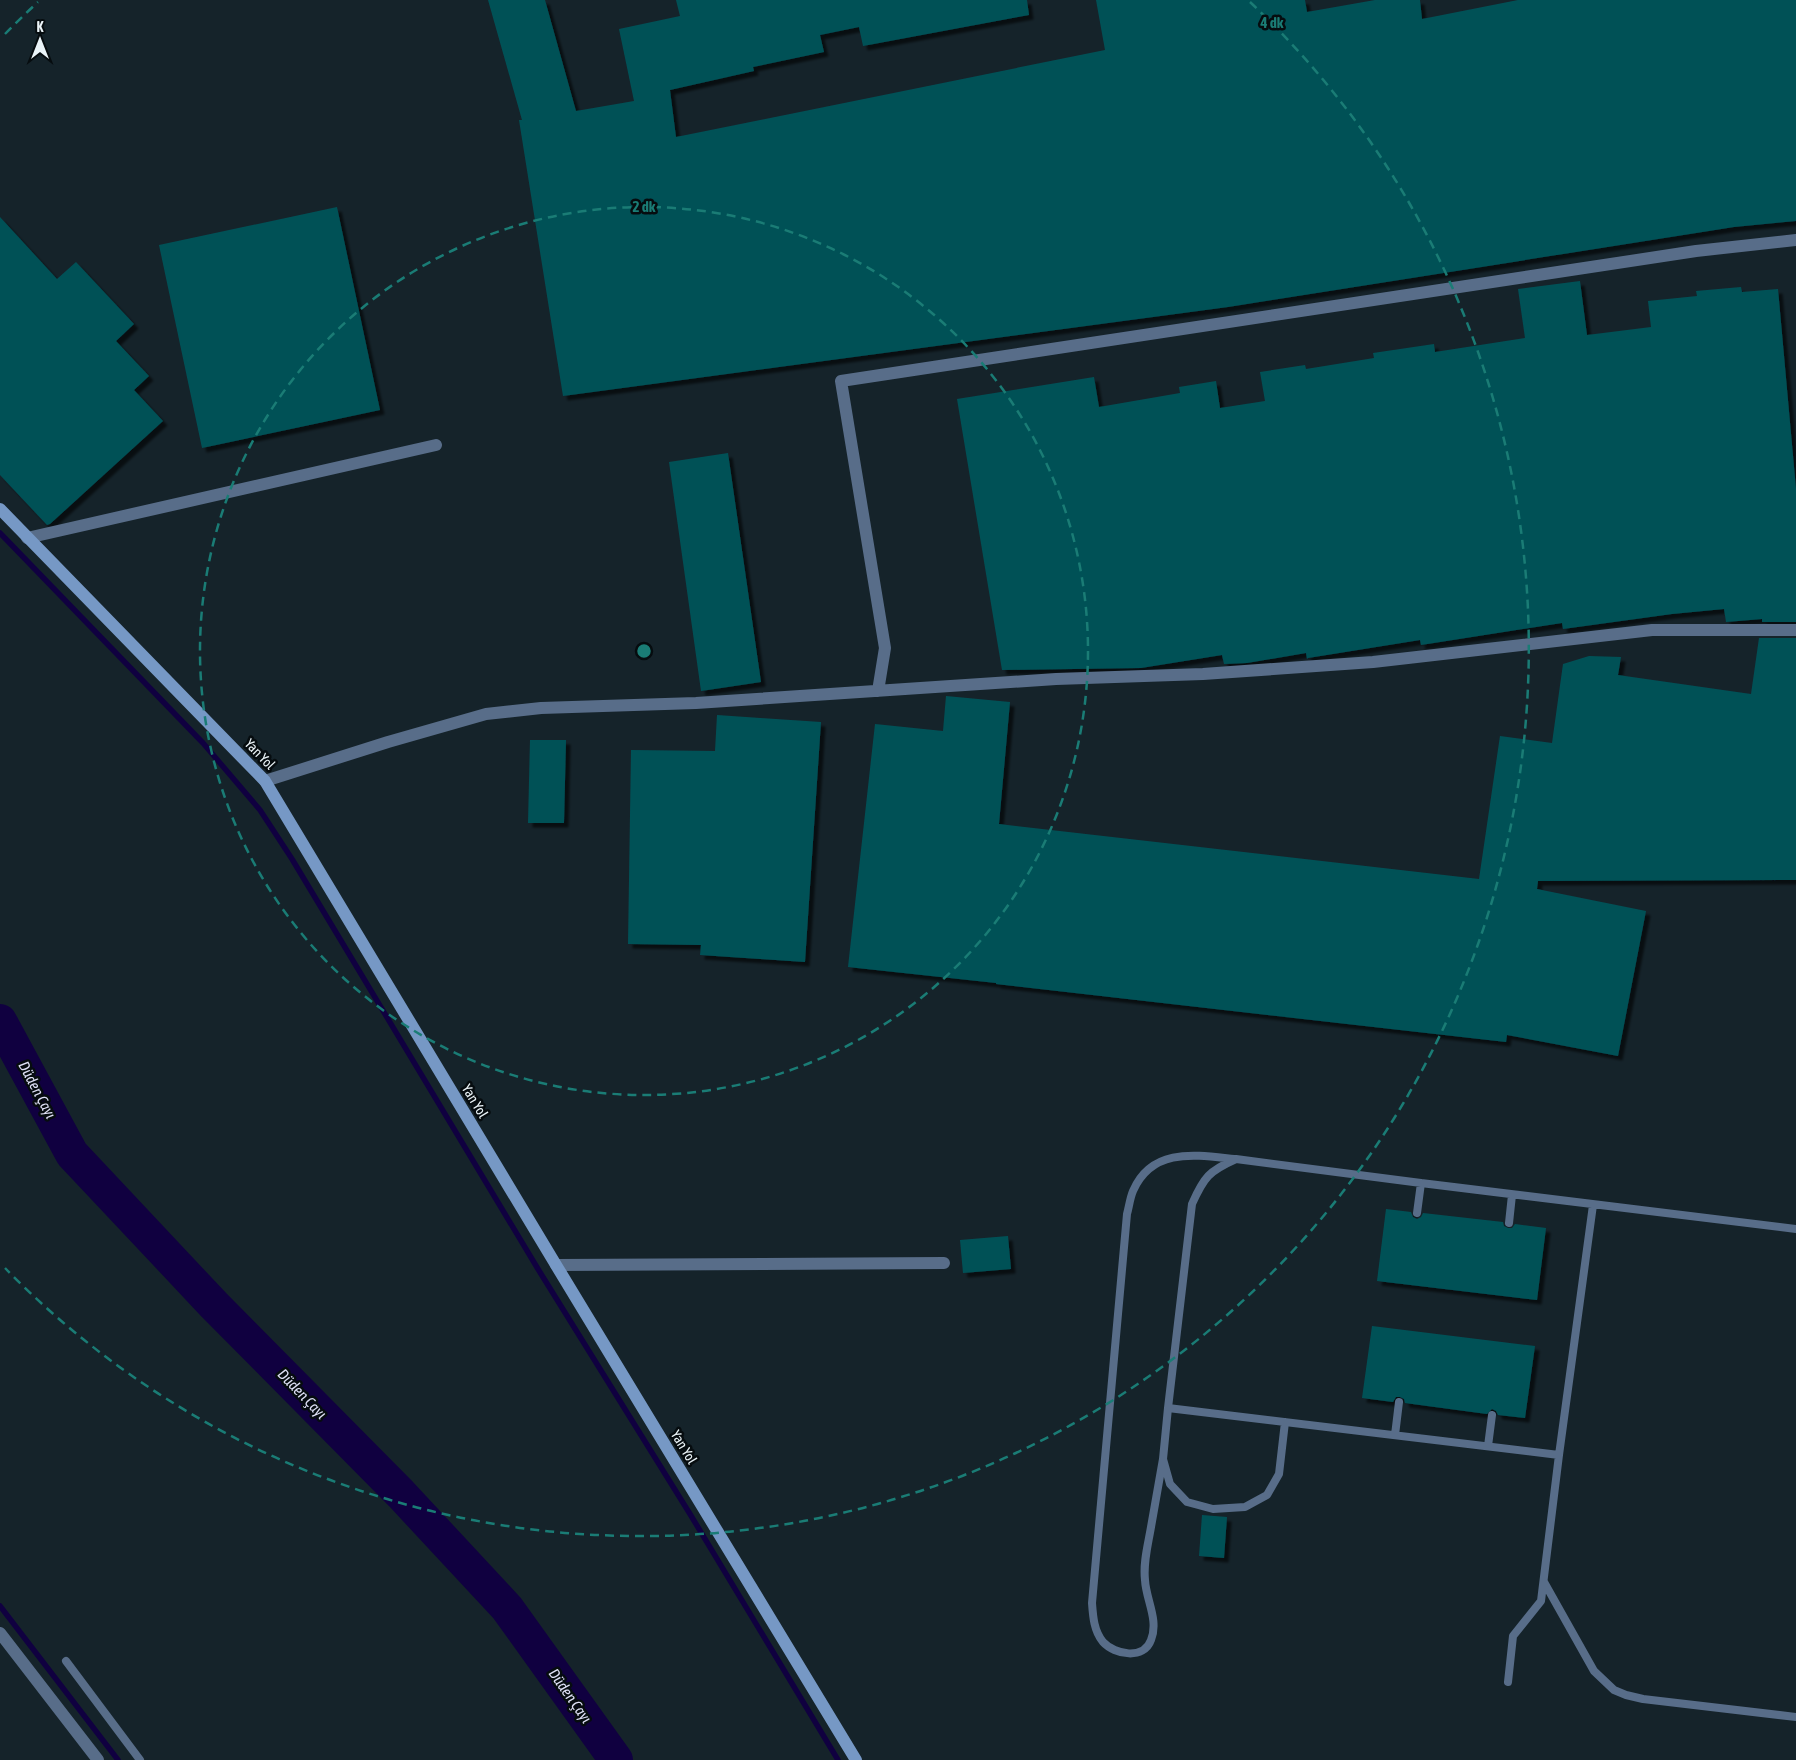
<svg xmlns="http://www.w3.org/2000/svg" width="1796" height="1760" font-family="'Asap Condensed',sans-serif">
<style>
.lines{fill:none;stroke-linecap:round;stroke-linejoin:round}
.stream{stroke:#100040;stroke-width:5.5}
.river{stroke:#100040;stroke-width:34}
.building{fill:#005157;filter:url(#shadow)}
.lane{stroke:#586d89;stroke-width:8}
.street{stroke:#586d89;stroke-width:12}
.secondary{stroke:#7698c5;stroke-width:12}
.ring{fill:none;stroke:#1a7c75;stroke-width:2.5;stroke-dasharray:9 6}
.labels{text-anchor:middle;stroke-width:5;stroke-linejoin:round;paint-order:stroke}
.street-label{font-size:14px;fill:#eaf3f7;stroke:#060c0f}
.water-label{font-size:15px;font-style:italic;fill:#dfe1f6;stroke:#060c0f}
.centre{fill:#1a7c75;stroke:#060c0f;stroke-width:2.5}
.ring-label{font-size:15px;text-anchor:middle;font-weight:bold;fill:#1a7c75;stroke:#060c0f;stroke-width:5;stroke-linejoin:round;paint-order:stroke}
</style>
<defs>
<filter id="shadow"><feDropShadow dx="4.5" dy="4.5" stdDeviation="1" flood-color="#0009"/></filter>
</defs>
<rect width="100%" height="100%" fill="#15232a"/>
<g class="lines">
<!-- stream -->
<path class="stream" d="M 0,533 L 203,743 L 260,810 L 292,859 L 538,1269 L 690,1514 L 838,1760
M 0,1606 L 118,1760"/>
<!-- river -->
<path class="river" d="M 0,1021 L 72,1154 L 214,1305 L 401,1494 L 507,1608 L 616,1760"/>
</g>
<!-- building -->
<path class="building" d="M 488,0 L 545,0 L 576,111 L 634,101 L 619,29 L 680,16 L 676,0 L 1027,0 L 1029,15 L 863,46 L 859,27 L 820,35 L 824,52 L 753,67 L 754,71 L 670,90 L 676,137 L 1105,50 L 1096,0 L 1305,0 L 1307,12 L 1375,0 L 1420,0 L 1422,19 L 1518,0 L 1796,0 L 1796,221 L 1734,227 L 1228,307 L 563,396 L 519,120 L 522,120 Z
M 337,207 L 380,410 L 202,448 L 159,245 Z
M 0,217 L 57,279 L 76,262 L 134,324 L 116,341 L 149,376 L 134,390 L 163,421 L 50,524 L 47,525 L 0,475 Z
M 1580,281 L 1587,335 L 1651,327 L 1648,301 L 1697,296 L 1696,291 L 1741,287 L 1742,292 L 1778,289 L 1796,489 L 1796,622 L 1762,622 L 1762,619 L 1726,622 L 1724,609 L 1672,614 L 1563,629 L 1562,623 L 1421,645 L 1420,640 L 1308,658 L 1307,659 L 1306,653 L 1247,663 L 1224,664 L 1222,655 L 1141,668 L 1002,670 L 957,399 L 1094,377 L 1099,407 L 1180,393 L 1179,387 L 1216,381 L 1220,408 L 1265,401 L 1260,372 L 1305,365 L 1306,369 L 1374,358 L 1373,353 L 1434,344 L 1435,352 L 1525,338 L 1518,289 Z
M 728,453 L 761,682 L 701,691 L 669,462 Z
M 1759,638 L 1796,638 L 1796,880 L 1538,881 L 1537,889 L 1646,911 L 1618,1056 L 1507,1035 L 1506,1042 L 996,984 L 996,983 L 848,967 L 875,724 L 943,731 L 946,696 L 1010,702 L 999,824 L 1479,879 L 1500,736 L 1552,743 L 1563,664 L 1589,656 L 1621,657 L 1618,675 L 1751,694 Z
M 717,715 L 821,722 L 805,962 L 700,955 L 701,945 L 628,944 L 631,750 L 715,751 Z
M 530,740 L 566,740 L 564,823 L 528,823 Z
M 1386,1209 L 1411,1212 L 1413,1217 L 1417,1219 L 1421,1217 L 1423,1213 L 1503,1222 L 1504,1226 L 1508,1228 L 1512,1228 L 1515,1224 L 1546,1228 L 1537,1300 L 1377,1281 Z
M 1008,1236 L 1011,1269 L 963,1273 L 960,1240 Z
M 1372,1326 L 1535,1346 L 1525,1418 L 1498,1415 L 1496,1411 L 1492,1409 L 1487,1414 L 1405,1403 L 1404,1399 L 1400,1397 L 1396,1397 L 1393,1402 L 1362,1398 Z
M 1202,1515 L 1227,1517 L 1224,1558 L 1199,1556 Z"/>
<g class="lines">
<!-- lane -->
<path class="lane" d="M 1593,1205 L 1559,1455 L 1168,1408 L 1192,1204 C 1204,1177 1209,1171 1236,1159 L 1421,1183 L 1796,1229
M 1417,1213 L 1421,1183
M 1509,1223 L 1512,1195
M 1168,1408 L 1163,1459 L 1170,1484 L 1187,1502 L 1213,1509 L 1245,1507 L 1267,1495 L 1279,1474 L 1285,1422
M 1395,1435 L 1399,1402
M 1488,1446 L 1492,1415
M 1163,1459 C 1159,1482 1155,1505 1151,1527 C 1148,1545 1143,1562 1145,1580 C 1146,1600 1159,1620 1151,1640 C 1144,1660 1115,1655 1103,1642 C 1094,1631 1093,1617 1092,1603 L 1127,1214 C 1129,1207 1130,1198 1133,1191 C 1152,1147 1196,1155 1234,1159
M 1544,1582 L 1594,1671 L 1614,1690 L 1626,1695 L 1643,1699 L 1796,1717
M 66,1661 L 140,1760
M 1508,1682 L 1513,1636 L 1541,1601 L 1559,1455"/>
<!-- street -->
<path class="street" d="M 27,538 L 436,445
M 878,691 L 885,648 L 841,381 L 1696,251 L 1796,240
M 265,781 L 388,742 L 486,714 L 541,708 L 696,703 L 1056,679 L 1203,674 L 1373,662 L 1652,630 L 1796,630
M 556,1265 L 944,1263
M 0,1633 L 98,1760"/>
<!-- secondary -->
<path class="secondary" d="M 0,509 L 265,781 L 556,1265 L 856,1760"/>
</g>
<!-- distance rings -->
<g class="ring">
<circle cx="644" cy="651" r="444"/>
<path d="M5 34A888 888 0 0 1 38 2M1250 2A888 888 0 1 1 5 1268"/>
</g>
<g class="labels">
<!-- street labels -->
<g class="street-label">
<text transform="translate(260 754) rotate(46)" y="5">Yan Yol</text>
<text transform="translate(475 1101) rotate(59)" y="5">Yan Yol</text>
<text transform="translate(684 1447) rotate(59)" y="5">Yan Yol</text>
</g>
<!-- water labels -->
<g class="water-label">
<text transform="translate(37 1090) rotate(62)" y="5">Düden Çayı</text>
<text transform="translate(302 1394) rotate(46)" y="5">Düden Çayı</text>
<text transform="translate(570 1696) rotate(55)" y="5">Düden Çayı</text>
</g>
</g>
<circle cx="644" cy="651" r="8" class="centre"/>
<g class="ring-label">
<text x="1272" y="28">4 dk</text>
<text x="644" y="212">2 dk</text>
</g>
<!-- north arrow -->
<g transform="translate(40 40)" stroke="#060c0f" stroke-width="4" paint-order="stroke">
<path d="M0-4L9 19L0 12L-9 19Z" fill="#eaf3f7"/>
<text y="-8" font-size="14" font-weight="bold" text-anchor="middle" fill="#eaf3f7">K</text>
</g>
</svg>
